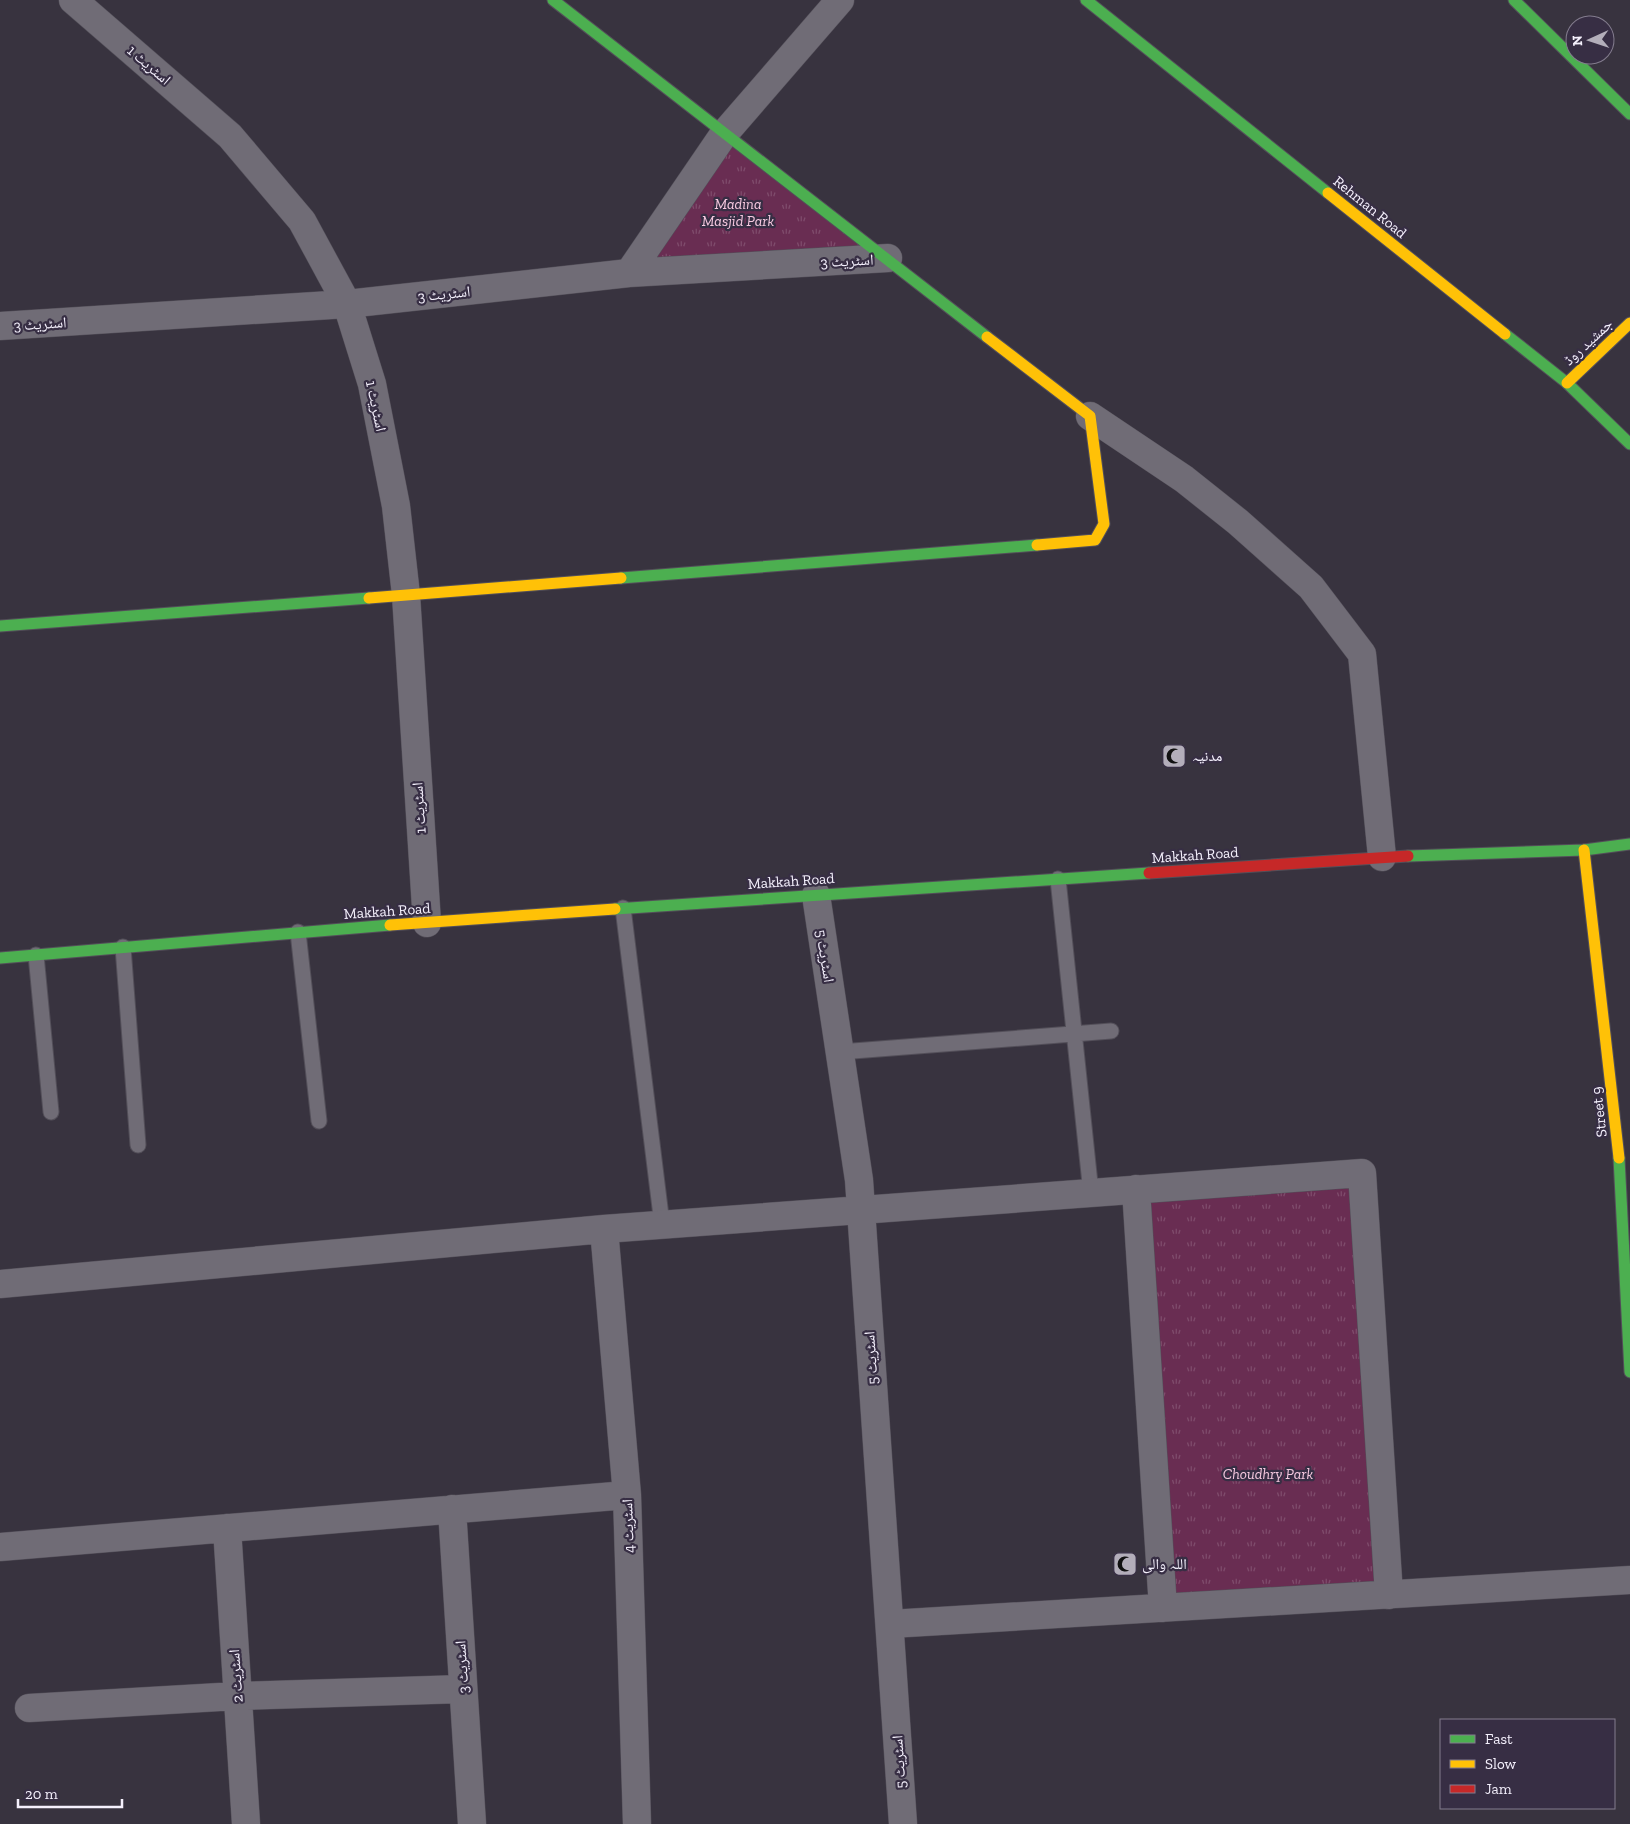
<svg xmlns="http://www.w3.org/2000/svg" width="1630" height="1824" font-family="'Zilla Slab','Noto Naskh Arabic',serif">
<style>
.park{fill:url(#park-tufts)}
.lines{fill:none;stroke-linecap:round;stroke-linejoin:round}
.lane-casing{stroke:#534f59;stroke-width:17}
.street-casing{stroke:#534f59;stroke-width:29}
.fast-casing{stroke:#534f59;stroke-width:13}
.slow-casing{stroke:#534f59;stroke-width:13}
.jam-casing{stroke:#534f59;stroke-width:13}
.lane{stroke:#706c76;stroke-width:15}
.street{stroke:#706c76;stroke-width:28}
.fast{stroke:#4caf50;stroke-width:11}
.slow{stroke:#ffc107;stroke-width:11}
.jam{stroke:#c62828;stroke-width:11}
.labels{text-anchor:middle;stroke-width:4.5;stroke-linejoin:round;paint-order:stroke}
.street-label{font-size:15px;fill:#f5f1fd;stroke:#372e44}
.park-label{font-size:15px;font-style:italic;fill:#f7c9e0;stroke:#372e44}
.poi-label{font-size:15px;fill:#f5f1fd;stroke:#372e44;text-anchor:start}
</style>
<defs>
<pattern id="park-tufts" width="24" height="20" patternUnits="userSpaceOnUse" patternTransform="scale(1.25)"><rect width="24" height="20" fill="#692d52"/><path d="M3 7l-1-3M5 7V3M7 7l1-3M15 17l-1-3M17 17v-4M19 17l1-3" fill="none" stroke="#7f4c6c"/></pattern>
</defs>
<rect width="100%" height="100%" fill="#38333f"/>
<!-- park -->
<path class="park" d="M 724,134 L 888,258 L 629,273 Z
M 1362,1173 L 1389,1595 L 1163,1608 L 1136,1189 Z"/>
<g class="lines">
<!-- lane casing -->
<g class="lane-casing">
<path id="lane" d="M 1058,879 L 1091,1193
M 623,908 L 662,1224
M 298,932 L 319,1121
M 123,947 L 138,1145
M 36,955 L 51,1112
M 840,1052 L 1111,1031"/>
</g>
<!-- street casing -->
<g class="street-casing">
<path id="street" d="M 73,0 L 230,136 L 302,221 L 347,304 L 372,384 L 396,506 L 406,595 L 427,923
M 629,273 L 724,134 L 840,0
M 0,326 L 347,304 L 629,273 L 888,258
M 1090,416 L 1184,479 L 1238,522 L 1311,587 L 1362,654 L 1382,857
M 816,895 L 859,1180 L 903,1824
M 1136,1189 L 1163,1608
M 604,1229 L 627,1495 L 637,1824
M 0,1284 L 604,1229 L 1362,1173 L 1389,1595
M 452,1509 L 472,1824
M 227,1528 L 246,1824
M 0,1547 L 627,1495
M 890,1624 L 1630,1580
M 29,1708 L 237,1696 L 463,1689"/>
</g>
<!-- fast casing -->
<g class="fast-casing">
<path id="fast" d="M 553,0 L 987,337
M 1086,0 L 1328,193
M 1514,0 L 1630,114
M 1505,334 L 1567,383 L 1630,444
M 621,578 L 1037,545
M 0,626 L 369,598
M 1408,856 L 1584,850 L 1630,844
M 615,909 L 1149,873
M 0,958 L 390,925
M 1619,1158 L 1630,1372"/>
</g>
<!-- slow casing -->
<g class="slow-casing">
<path id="slow" d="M 1328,193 L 1505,334
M 987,337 L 1090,416 L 1104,524 L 1095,540 L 1037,545
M 1567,383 L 1630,323
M 369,598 L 621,578
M 1584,850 L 1619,1158
M 390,925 L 615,909"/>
</g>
<!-- jam casing -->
<g class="jam-casing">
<path id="jam" d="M 1149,873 L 1408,856"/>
</g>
<!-- lane -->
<use href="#lane" class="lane"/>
<!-- street -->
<use href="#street" class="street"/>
<!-- fast -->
<use href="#fast" class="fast"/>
<!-- slow -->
<use href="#slow" class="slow"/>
<!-- jam -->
<use href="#jam" class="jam"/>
</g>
<!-- icons -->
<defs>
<g id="mosque-square" transform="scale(1.25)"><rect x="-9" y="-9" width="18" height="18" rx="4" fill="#b3aeba" stroke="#372e44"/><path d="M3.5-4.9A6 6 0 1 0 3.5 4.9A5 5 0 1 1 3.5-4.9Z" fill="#111"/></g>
</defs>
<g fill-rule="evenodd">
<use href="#mosque-square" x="1174" y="756"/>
<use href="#mosque-square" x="1125" y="1564"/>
</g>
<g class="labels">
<!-- street labels -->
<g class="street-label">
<text transform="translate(149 65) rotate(41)" y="5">اسٹریٹ 1</text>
<text transform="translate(1370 207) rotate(39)" y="5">Rehman Road</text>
<text transform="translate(847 261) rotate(-3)" y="5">اسٹریٹ 3</text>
<text transform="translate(444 294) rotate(-6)" y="5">اسٹریٹ 3</text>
<text transform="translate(40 324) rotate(-4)" y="5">اسٹریٹ 3</text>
<text transform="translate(1588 342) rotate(-43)" y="5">جمشید روڈ</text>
<text transform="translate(376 406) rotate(78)" y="5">اسٹریٹ 1</text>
<text transform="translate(419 808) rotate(-94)" y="5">اسٹریٹ 1</text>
<text transform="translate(1195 855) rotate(-4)" y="5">Makkah Road</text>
<text transform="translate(791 881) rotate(-4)" y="5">Makkah Road</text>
<text transform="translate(387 911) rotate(-4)" y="5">Makkah Road</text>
<text transform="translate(825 956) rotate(81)" y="5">اسٹریٹ 5</text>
<text transform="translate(1599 1112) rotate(-96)" y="5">Street 9</text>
<text transform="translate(871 1358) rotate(-94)" y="5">اسٹریٹ 5</text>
<text transform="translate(628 1526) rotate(-92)" y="5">اسٹریٹ 4</text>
<text transform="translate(462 1667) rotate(-94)" y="5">اسٹریٹ 3</text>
<text transform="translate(236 1676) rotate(-94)" y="5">اسٹریٹ 2</text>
<text transform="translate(899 1762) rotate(-94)" y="5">اسٹریٹ 5</text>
</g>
<!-- park labels -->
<g class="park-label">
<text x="738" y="209">Madina<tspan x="738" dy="17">Masjid Park</tspan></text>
<text x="1268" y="1479">Choudhry Park</text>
</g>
<!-- poi labels -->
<g class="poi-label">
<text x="1192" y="761">مدنیہ</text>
<text x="1142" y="1569">اللہ والی</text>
</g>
</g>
<!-- legend -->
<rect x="1440" y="1719" width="175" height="90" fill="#372e44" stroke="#837c8e"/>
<rect x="1450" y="1735" width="25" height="8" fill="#4caf50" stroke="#837c8e"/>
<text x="1485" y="1744" font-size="15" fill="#f5f1fd">Fast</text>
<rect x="1450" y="1760" width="25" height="8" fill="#ffc107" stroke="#837c8e"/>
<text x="1485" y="1769" font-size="15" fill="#f5f1fd">Slow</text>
<rect x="1450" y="1785" width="25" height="8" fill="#c62828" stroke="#837c8e"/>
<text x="1485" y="1794" font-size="15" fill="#f5f1fd">Jam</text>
<!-- north arrow -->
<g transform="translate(1590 40) rotate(267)"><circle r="24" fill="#372e44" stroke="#837c8e"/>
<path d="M0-4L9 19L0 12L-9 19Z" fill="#b3aeba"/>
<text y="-8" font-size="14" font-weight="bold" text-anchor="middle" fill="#f5f1fd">N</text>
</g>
<!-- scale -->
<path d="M18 1799v8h104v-8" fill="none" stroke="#f5f1fd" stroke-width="2.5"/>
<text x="25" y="1799" font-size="15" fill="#f5f1fd" stroke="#372e44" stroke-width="4" paint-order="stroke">20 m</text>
</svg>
